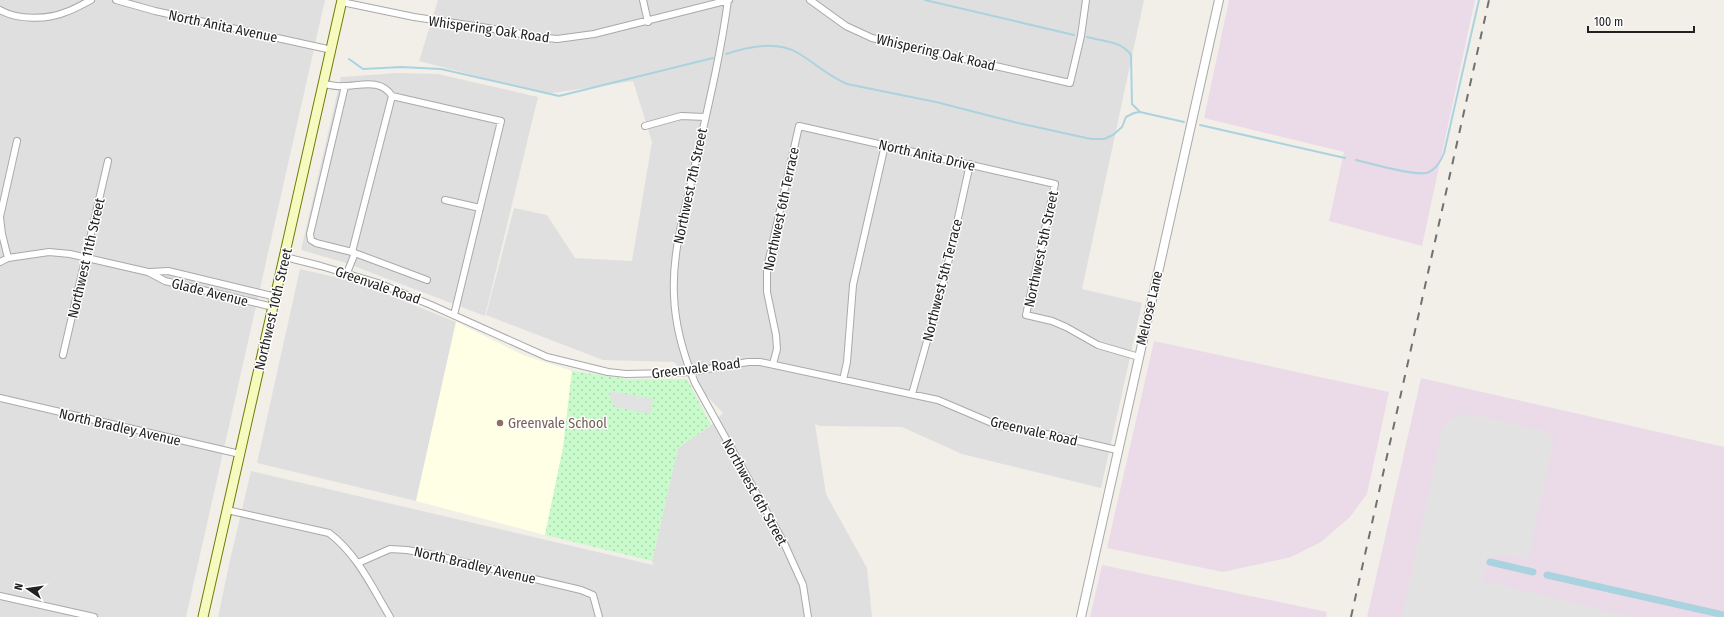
<svg xmlns="http://www.w3.org/2000/svg" width="1724" height="617" font-family="'Fira Sans Condensed',sans-serif">
<style>
.residential{fill:#e0dfdf}
.industrial{fill:#ebdbe8}
.education{fill:#ffffe5}
.park{fill:url(#park-dots)}
.parking{fill:#e2e2e2}
.lines{fill:none;stroke-linecap:round;stroke-linejoin:round}
.stream{stroke:#aad3df;stroke-width:2}
.canal{stroke:#aad3df;stroke-width:7}
.minor-casing{stroke:#a9a9a9;stroke-width:8}
.tertiary-casing{stroke:#a9a9a9;stroke-width:10}
.secondary-casing{stroke:#707d05;stroke-width:11}
.minor{stroke:#fff;stroke-width:6}
.tertiary{stroke:#fff;stroke-width:8}
.secondary{stroke:#f7fabf;stroke-width:9}
.rail{stroke:#707070;stroke-width:2;stroke-dasharray:8 8;stroke-linecap:butt}
.education-dot{fill:#8d6e63;stroke:#fff;stroke-width:1.5}
.labels{text-anchor:middle;stroke-width:3;stroke-linejoin:round;paint-order:stroke}
.street-label{font-size:14px;fill:#222;stroke:#fff}
.education-label{font-size:14px;fill:#785e54;stroke:#fff;text-anchor:start}
</style>
<defs>
<pattern id="park-dots" width="8" height="8" patternUnits="userSpaceOnUse"><rect width="8" height="8" fill="#c8facc"/><path d="M2 2h.1M6 6h.1" fill="none" stroke="#acd6af" stroke-width="1.8" stroke-linecap="round"/></pattern>
</defs>
<rect width="100%" height="100%" fill="#f2efe9"/>
<!-- residential -->
<path class="residential" d="M 0,0 L 325,0 L 186,617 L 0,617 Z
M 438,0 L 1144,0 L 1082,289 L 1142,303 L 1101,488 L 962,454 L 902,427 L 820,426 L 815,424 L 826,494 L 867,568 L 872,617 L 218,617 L 230,560 L 251,471 L 653,565 L 652,561 L 678,448 L 711,425 L 723,413 L 674,362 L 603,360 L 486,315 L 514,208 L 547,215 L 575,258 L 632,261 L 652,142 L 633,81 L 546,94 L 419,61 Z
M 398,73 L 438,74 L 538,97 L 485,316 L 346,263 L 301,250 L 341,77 Z
M 300,269 L 356,282 L 456,322 L 416,501 L 257,463 Z"/>
<!-- industrial -->
<path class="industrial" d="M 1229,0 L 1475,0 L 1422,246 L 1329,221 L 1344,152 L 1204,118 Z
M 1154,341 L 1389,392 L 1367,494 L 1350,517 L 1321,542 L 1291,557 L 1223,572 L 1107,548 Z
M 1421,378 L 1724,447 L 1724,617 L 1367,617 Z
M 1102,565 L 1327,612 L 1326,617 L 1090,617 Z"/>
<!-- education -->
<path class="education" d="M 456,322 L 523,355 L 572,371 L 563,448 L 545,535 L 416,501 Z"/>
<!-- park -->
<path class="park" d="M 572,371 L 627,379 L 687,379 L 711,425 L 678,448 L 652,561 L 545,535 L 563,448 Z"/>
<!-- parking -->
<path class="parking" d="M 610,391 L 653,399 L 650,414 L 615,407 L 610,397 Z
M 1462,413 L 1542,430 L 1554,438 L 1528,559 L 1497,554 L 1488,561 L 1482,581 L 1635,617 L 1402,617 L 1443,425 Z"/>
<g class="lines">
<!-- stream -->
<path class="stream" d="M 925,0 L 1074,35
M 1087,37 C 1102,41 1122,41 1131,55 L 1132,104 L 1139,111
M 726,54 C 748,47 776,40 798,53 C 815,63 828,76 847,84 L 936,102 L 1018,123 L 1091,139 L 1104,139 L 1113,135 L 1122,127 L 1126,117 L 1134,113 L 1140,112 L 1184,122
M 349,59 L 363,69 L 401,67 L 441,69 L 559,96 L 713,58
M 1200,125 L 1345,158
M 1356,160 C 1369,163 1419,178 1429,172 C 1437,168 1441,161 1444,153 L 1479,0"/>
<!-- canal -->
<path class="canal" d="M 1490,562 L 1533,572
M 1547,575 L 1724,615"/>
<!-- minor casing -->
<g class="minor-casing">
<path id="minor" d="M 116,0 L 155,11 L 332,50
M 643,0 L 648,22
M 728,0 C 720,60 705,119 692,178 C 683,217 672,255 674,295 C 675,326 683,354 695,383 L 784,543 L 803,585 L 808,617
M 810,0 L 846,26 L 872,38 L 1070,83 L 1081,36 L 1086,0
M 342,2 L 414,17 L 488,28 L 538,37 L 557,39 L 594,34 L 729,0
M 0,10 C 18,20 47,20 66,12 C 75,9 83,4 91,0
M 324,84 C 330,85 337,87 343,86 C 360,86 381,78 392,96 L 352,252 L 316,243 L 311,240 L 310,234 L 345,86
M 392,96 L 501,121 L 454,315
M 645,126 L 681,116 L 705,117
M 445,200 L 480,208
M 352,252 L 427,280
M 285,257 L 321,266 L 378,283 L 431,305 L 547,357 L 608,372 L 626,374 L 670,373 L 690,372 L 748,362 L 760,362 L 938,400 L 999,426 L 1052,435 L 1117,450
M 8,258 L 2,234 L 0,217 L 17,141
M 0,262 L 8,258 L 49,252 L 70,254 L 148,272 L 165,281 L 273,307
M 150,272 L 168,271 L 276,297
M 347,273 L 355,253
M 63,355 L 108,161
M 773,364 L 777,349 L 776,335 L 767,292 L 767,268 L 799,126 L 1055,184 L 1026,315 L 1052,321 L 1066,327 L 1098,345 L 1139,357
M 843,380 L 847,362 L 853,285 L 885,145
M 912,394 L 944,281 L 970,164
M 0,398 L 240,454
M 227,510 L 329,533 C 357,554 372,587 390,617
M 358,563 L 390,549 L 407,550 L 429,554 L 581,590 L 593,595 L 599,617
M 0,596 L 94,617"/>
</g>
<!-- tertiary casing -->
<g class="tertiary-casing">
<path id="tertiary" d="M 1081,617 L 1219,0"/>
</g>
<!-- secondary casing -->
<g class="secondary-casing">
<path id="secondary" d="M 203,617 L 342,0"/>
</g>
<!-- minor -->
<use href="#minor" class="minor"/>
<!-- tertiary -->
<use href="#tertiary" class="tertiary"/>
<!-- secondary -->
<use href="#secondary" class="secondary"/>
<!-- rail -->
<path class="rail" d="M 1351,617 L 1489,0"/>
</g>
<!-- markers -->
<circle class="education-dot" cx="500" cy="423" r="4"/>
<g class="labels">
<!-- street labels -->
<g class="street-label">
<text transform="translate(223 26) rotate(12)" y="5">North Anita Avenue</text>
<text transform="translate(489 29) rotate(8)" y="5">Whispering Oak Road</text>
<text transform="translate(936 52) rotate(13)" y="5">Whispering Oak Road</text>
<text transform="translate(927 155) rotate(13)" y="5">North Anita Drive</text>
<text transform="translate(690 186) rotate(-78)" y="5">Northwest 7th Street</text>
<text transform="translate(781 209) rotate(-78)" y="5">Northwest 6th Terrace</text>
<text transform="translate(1041 249) rotate(-78)" y="5">Northwest 5th Street</text>
<text transform="translate(86 258) rotate(-77)" y="5">Northwest 11th Street</text>
<text transform="translate(942 280) rotate(-76)" y="5">Northwest 5th Terrace</text>
<text transform="translate(378 285) rotate(19)" y="5">Greenvale Road</text>
<text transform="translate(210 292) rotate(14)" y="5">Glade Avenue</text>
<text transform="translate(1149 308) rotate(-77)" y="5">Melrose Lane</text>
<text transform="translate(273 309) rotate(-77)" y="5">Northwest 10th Street</text>
<text transform="translate(696 368) rotate(-7)" y="5">Greenvale Road</text>
<text transform="translate(120 427) rotate(13)" y="5">North Bradley Avenue</text>
<text transform="translate(1034 431) rotate(13)" y="5">Greenvale Road</text>
<text transform="translate(755 492) rotate(61)" y="5">Northwest 6th Street</text>
<text transform="translate(475 565) rotate(13)" y="5">North Bradley Avenue</text>
</g>
<!-- education labels -->
<g class="education-label">
<text x="508" y="428">Greenvale School</text>
</g>
</g>
<!-- north arrow -->
<g transform="translate(28 589) rotate(283)" stroke="#ffffff" stroke-width="3" paint-order="stroke">
<path d="M0-3L7 15L0 10L-7 15Z" fill="#222222"/>
<text y="-6" font-size="11" font-weight="bold" text-anchor="middle" fill="#222222">N</text>
</g>
<!-- scale -->
<path d="M1588 26v6h106v-6" fill="none" stroke="#222222" stroke-width="2"/>
<text x="1594" y="26" font-size="12" fill="#222222" stroke="#ffffff" stroke-width="3" paint-order="stroke">100 m</text>
</svg>
